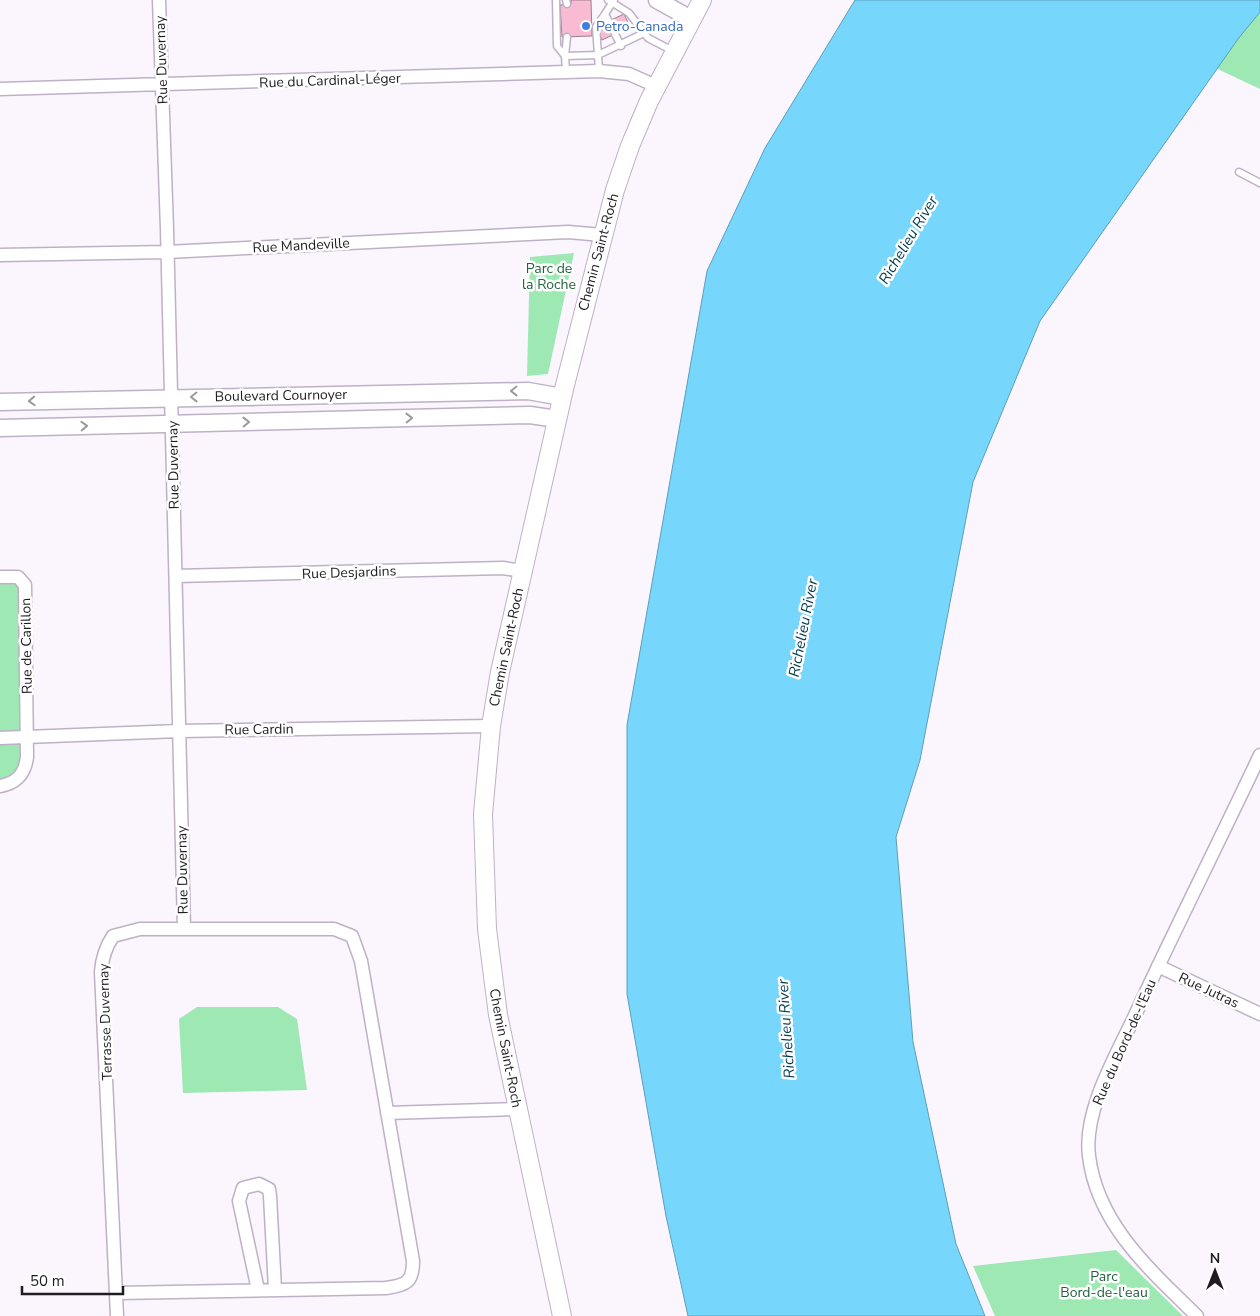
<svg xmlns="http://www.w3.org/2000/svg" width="1260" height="1316" font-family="'Nunito Sans',sans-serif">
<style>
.green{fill:#9ee8b3}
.water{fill:#77d6fb;stroke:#5d9eba}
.building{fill:#f9bbd2;stroke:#998089}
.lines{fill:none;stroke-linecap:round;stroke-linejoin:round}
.service-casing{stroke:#beb1c6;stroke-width:9}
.minor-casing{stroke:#beb1c6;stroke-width:15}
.tertiary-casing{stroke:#beb1c6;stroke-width:19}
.secondary-casing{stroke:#beb1c6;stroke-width:20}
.service{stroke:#fff;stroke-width:6}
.minor{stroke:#fff;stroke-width:12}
.tertiary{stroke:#fff;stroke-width:16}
.secondary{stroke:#fff;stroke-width:18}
.oneway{stroke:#9b999c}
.shop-dot{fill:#3f7fe0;stroke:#fff;stroke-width:2}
.labels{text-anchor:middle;stroke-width:5;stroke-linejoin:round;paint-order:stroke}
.shop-label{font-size:14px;fill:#366cbe;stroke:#fff;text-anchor:start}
.street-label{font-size:14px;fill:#211c23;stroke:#fff}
.park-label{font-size:14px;fill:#21643b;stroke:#fff}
.water-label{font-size:15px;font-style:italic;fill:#003c4e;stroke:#fff}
</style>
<rect width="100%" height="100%" fill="#fbf5fe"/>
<!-- green -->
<path class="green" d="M 1260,0 L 1260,89 L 1207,64 Z
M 574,253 L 548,374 L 527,376 L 530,257 Z
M 18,577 L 31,761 L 0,786 L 0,579 Z
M 197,1007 L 278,1007 L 297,1019 L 307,1090 L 183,1093 L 179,1019 Z
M 1116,1250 L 1183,1316 L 995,1316 L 973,1266 Z"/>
<!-- water -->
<path class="water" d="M 855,0 L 1260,0 L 1260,12 L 1238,39 L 1040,321 L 973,482 L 920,760 L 896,837 L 913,1042 L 956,1244 L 985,1316 L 688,1316 L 666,1216 L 627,994 L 627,725 L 707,271 L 765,148 Z"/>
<!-- building -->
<path class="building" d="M 571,0 L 591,0 L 592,36 L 562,37 L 560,5 L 571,4 Z
M 624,14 L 630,27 L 602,40 L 596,27 Z"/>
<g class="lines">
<!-- service casing -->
<g class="service-casing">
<path id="service" d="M 556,0 L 557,46 L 565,56
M 566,0 L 567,4
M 608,0 L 629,13 L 648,38 L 673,51
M 614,0 L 605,14 L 621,46
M 565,56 L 567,37
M 599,71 L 598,55 L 644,33
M 566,72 L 565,56 L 598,55 L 596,27 L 605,14
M 1239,172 L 1260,183"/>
</g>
<!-- minor casing -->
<g class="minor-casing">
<path id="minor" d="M 159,0 L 167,229 L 184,929
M 0,89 L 599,71 L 629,74 L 656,86
M 0,255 L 167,252 L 568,232 L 602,235
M 176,576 L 503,568 L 522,571
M 0,577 L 18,577 L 25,585 L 27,757 C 25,774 17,783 0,786
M 0,738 L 179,731 L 491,726
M 1158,966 L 1260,1014
M 387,1113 L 518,1109
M 258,1290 L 239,1201 L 243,1188 L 259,1184 L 269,1189 L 270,1196 L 275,1289
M 117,1293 L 386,1288 C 407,1285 413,1282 413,1261 L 361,961 L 352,936 L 334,929 L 140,929 L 113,936 C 105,948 102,958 101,972 L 117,1316
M 1197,1316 C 1151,1271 1097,1224 1089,1156 C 1083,1109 1118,1053 1137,1011 C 1177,925 1220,840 1260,755"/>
</g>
<!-- tertiary casing -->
<g class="tertiary-casing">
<path id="tertiary" d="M 657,0 L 691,19
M 0,402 L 528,391 L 562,397
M 0,428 L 530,415 L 557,419"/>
</g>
<!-- secondary casing -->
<g class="secondary-casing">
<path id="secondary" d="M 562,1316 L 498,1015 L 487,929 L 483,814 L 491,726 L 500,672 L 565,385 L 615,190 L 630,146 L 649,101 L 702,0"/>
</g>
<!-- service -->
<use href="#service" class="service"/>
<!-- minor -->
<use href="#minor" class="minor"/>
<!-- tertiary -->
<use href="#tertiary" class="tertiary"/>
<!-- secondary -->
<use href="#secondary" class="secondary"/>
</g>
<!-- one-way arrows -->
<defs><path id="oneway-chevron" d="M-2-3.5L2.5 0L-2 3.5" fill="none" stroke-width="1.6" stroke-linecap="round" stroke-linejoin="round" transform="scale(1.25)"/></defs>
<g class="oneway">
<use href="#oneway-chevron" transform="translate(514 391) rotate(179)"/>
<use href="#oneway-chevron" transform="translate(194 397) rotate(179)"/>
<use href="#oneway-chevron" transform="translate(32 401) rotate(178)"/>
<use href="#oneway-chevron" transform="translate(409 418) rotate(-1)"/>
<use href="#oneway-chevron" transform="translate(246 422) rotate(-1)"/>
<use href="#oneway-chevron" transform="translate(84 426) rotate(-2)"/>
</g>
<!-- markers -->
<circle class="shop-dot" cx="586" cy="26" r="5"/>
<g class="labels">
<!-- shop labels -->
<g class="shop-label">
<text x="596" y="31">Petro-Canada</text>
</g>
<!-- street labels -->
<g class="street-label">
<text transform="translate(161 60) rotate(-92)" y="5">Rue Duvernay</text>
<text transform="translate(330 80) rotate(-2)" y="5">Rue du Cardinal-Léger</text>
<text transform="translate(301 245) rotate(-3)" y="5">Rue Mandeville</text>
<text transform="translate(598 252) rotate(-75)" y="5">Chemin Saint-Roch</text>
<text transform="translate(281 395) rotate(-1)" y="5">Boulevard Cournoyer</text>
<text transform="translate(173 465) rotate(-91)" y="5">Rue Duvernay</text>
<text transform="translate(349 572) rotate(-2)" y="5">Rue Desjardins</text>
<text transform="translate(26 646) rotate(-91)" y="5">Rue de Carillon</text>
<text transform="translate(506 647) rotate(-78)" y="5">Chemin Saint-Roch</text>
<text transform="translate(259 729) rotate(-1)" y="5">Rue Cardin</text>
<text transform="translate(182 870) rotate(-91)" y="5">Rue Duvernay</text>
<text transform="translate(1209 990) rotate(25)" y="5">Rue Jutras</text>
<text transform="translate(105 1022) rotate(-92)" y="5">Terrasse Duvernay</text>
<text transform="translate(1124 1042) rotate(-66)" y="5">Rue du Bord-de-l'Eau</text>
<text transform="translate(506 1048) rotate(79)" y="5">Chemin Saint-Roch</text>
</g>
<!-- park labels -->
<g class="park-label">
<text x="549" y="273">Parc de<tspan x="549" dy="16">la Roche</tspan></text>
<text x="1104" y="1281">Parc<tspan x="1104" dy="16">Bord-de-l'eau</tspan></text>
</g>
<!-- water labels -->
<g class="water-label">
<text transform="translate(908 240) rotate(-59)" y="5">Richelieu River</text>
<text transform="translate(803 628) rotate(-79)" y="5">Richelieu River</text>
<text transform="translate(786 1029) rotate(-94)" y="5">Richelieu River</text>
</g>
</g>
<!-- north arrow -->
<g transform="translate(1215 1271)" stroke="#ffffff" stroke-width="4" paint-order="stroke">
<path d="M0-4L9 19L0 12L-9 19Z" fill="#211c23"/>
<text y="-8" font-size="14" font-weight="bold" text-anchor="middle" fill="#211c23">N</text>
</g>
<!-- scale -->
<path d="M22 1286v8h101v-8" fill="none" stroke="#211c23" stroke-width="2.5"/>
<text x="30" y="1286" font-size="15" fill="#211c23" stroke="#ffffff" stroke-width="4" paint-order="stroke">50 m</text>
</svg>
